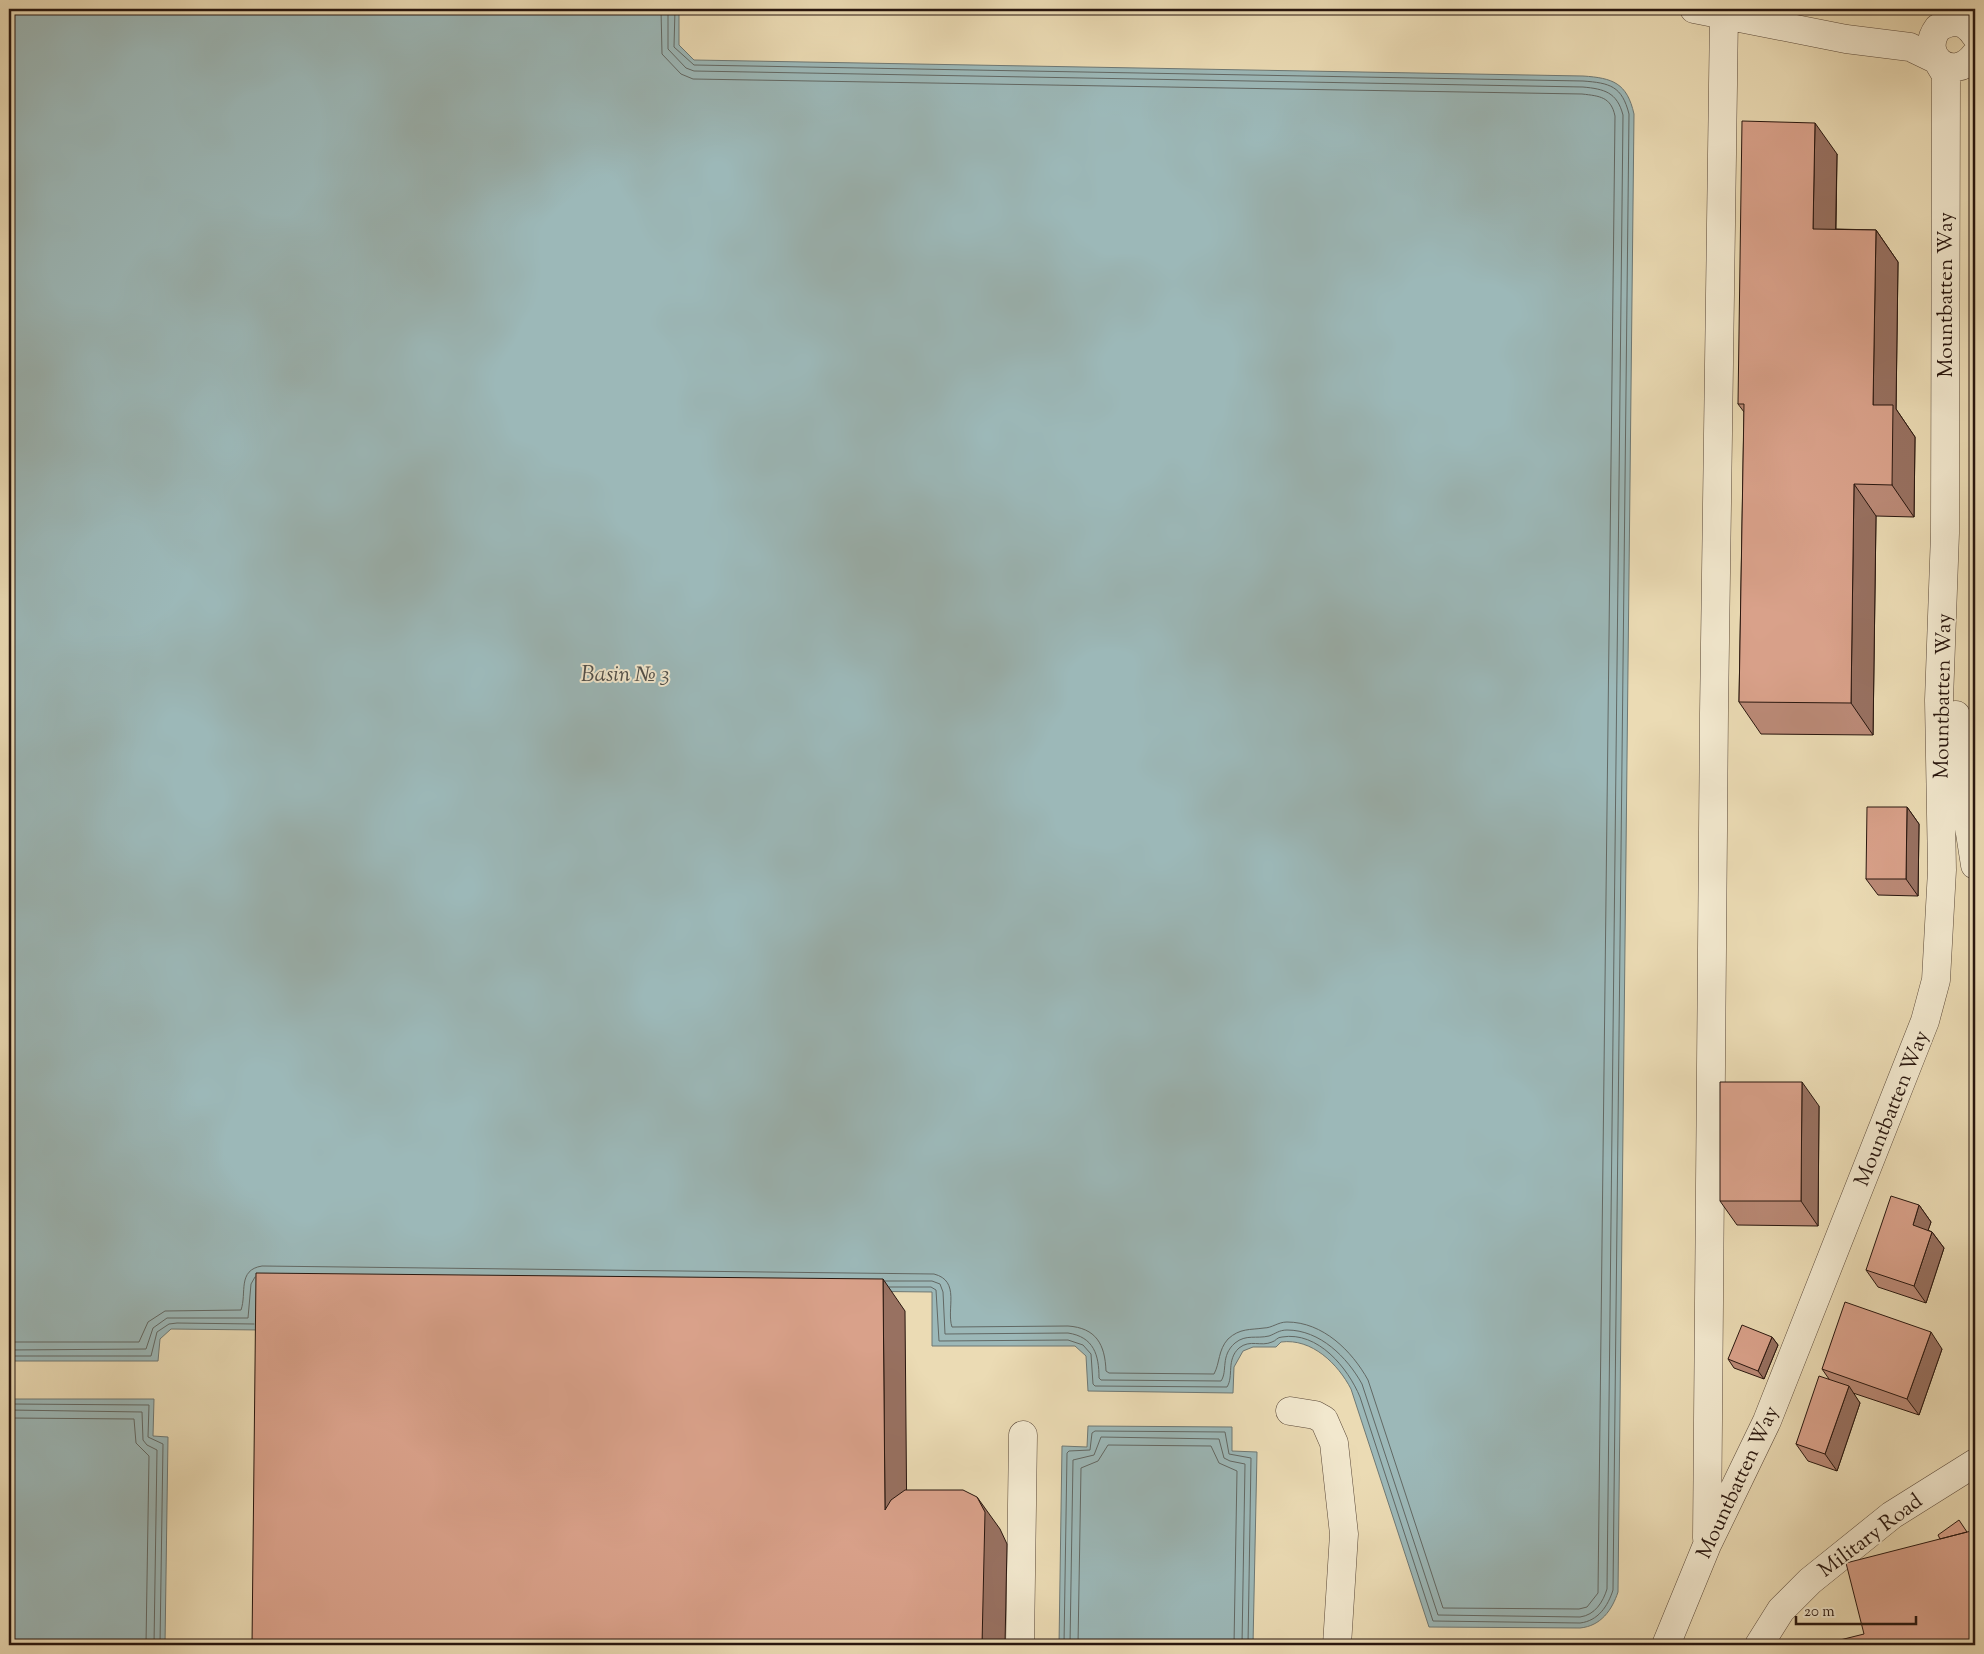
<svg xmlns="http://www.w3.org/2000/svg" width="1984" height="1654" font-family="'Sorts Mill Goudy',serif">
<style>
.water{fill:#9cb8b8;stroke:#6e7874}
.lines{fill:none;stroke-linecap:round;stroke-linejoin:round}
.shore{stroke:#626864;stroke-width:1}
.minor-casing{stroke:#5a4838;stroke-width:29}
.minor{stroke:#f2e8ce;stroke-width:28}
.wall{fill:#bb8a77;stroke:#29170f}
.shaded-wall{fill:#987161;stroke:#29170f}
.building{fill:#d9a18a;stroke:#29170f}
.labels{text-anchor:middle;stroke-width:4;stroke-linejoin:round;paint-order:stroke}
.street-label{font-size:21px;fill:#29170f;stroke:#f2e8ce}
.water-label{font-size:22px;font-style:italic;fill:#514f4a;stroke:#f2e8ce}
</style>
<rect width="100%" height="100%" fill="#ebdbb4"/>
<filter id="stains"><feTurbulence type="fractalNoise" baseFrequency=".004" numOctaves="4"/><feColorMatrix values="0 0 0 0 .2 0 0 0 0 .09 0 0 0 0 .02 0 0 0 .5 -.17"/></filter>
<radialGradient id="worn" r=".72"><stop offset=".6" stop-color="#630" stop-opacity="0"/><stop offset="1" stop-color="#630" stop-opacity=".3"/></radialGradient>
<!-- water -->
<path class="water" d="M 9,9 L 679,9 L 679,45 L 694,60 L 1583,76 C 1613,78 1627,83 1634,114 L 1618,1592 C 1612,1610 1601,1626 1580,1628 L 1429,1627 L 1351,1389 C 1338,1364 1312,1338 1281,1342 L 1276,1347 L 1253,1347 L 1243,1351 L 1234,1367 L 1233,1393 L 1088,1391 L 1086,1356 L 1075,1346 L 932,1346 L 932,1292 L 262,1285 L 260,1330 L 171,1329 L 160,1339 L 158,1361 L 9,1361 Z
M 9,1399 L 154,1399 L 153,1436 L 168,1437 L 165,1645 L 9,1645 Z
M 1088,1426 L 1232,1427 L 1232,1451 L 1257,1452 L 1253,1645 L 1059,1645 L 1062,1446 L 1087,1447 Z"/>
<g class="lines">
<!-- shore -->
<path class="shore" d="M 668,9 L 668,49 L 686,68 L 694,71 L 1583,87 C 1604,89 1617,92 1623,115 L 1607,1589 C 1603,1602 1595,1615 1580,1617 L 1438,1615 L 1362,1384 C 1347,1357 1320,1330 1287,1330 C 1279,1330 1275,1334 1269,1336 C 1256,1339 1246,1334 1235,1343 C 1220,1356 1228,1371 1221,1381 L 1101,1380 L 1099,1378 C 1099,1355 1094,1337 1068,1333 L 945,1334 L 943,1292 L 940,1284 L 932,1281 L 885,1281
M 675,9 L 674,47 L 694,65 L 1583,81 C 1610,83 1622,86 1629,114 L 1613,1590 C 1608,1606 1598,1621 1580,1623 L 1433,1621 L 1360,1397 C 1348,1368 1318,1331 1282,1337 C 1277,1337 1276,1341 1272,1342 C 1261,1347 1250,1339 1239,1348 C 1226,1360 1234,1376 1227,1387 L 1095,1386 L 1093,1384 L 1091,1354 L 1083,1345 L 1068,1340 L 939,1341 L 936,1290 L 931,1287 L 889,1287
M 9,1342 L 139,1342 L 148,1322 L 165,1311 L 241,1310 C 247,1293 237,1270 262,1266 L 934,1274 C 961,1281 946,1309 952,1327 L 1068,1326 C 1096,1328 1105,1344 1106,1371 L 1109,1373 L 1214,1374 C 1220,1363 1218,1350 1228,1339 C 1240,1328 1250,1330 1264,1328 C 1272,1328 1278,1322 1287,1322 C 1323,1322 1352,1351 1368,1380 L 1443,1608 L 1579,1609 L 1587,1607 L 1598,1593 L 1615,116 C 1611,97 1600,96 1582,94 L 693,79 L 681,74 L 662,54 L 661,9
M 9,1350 L 146,1349 L 153,1328 L 167,1318 L 248,1318 L 251,1284 L 255,1277
M 9,1356 L 151,1356 L 157,1332 L 169,1324 L 177,1323 L 254,1324
M 9,1404 L 149,1405 L 148,1437 L 163,1444 L 160,1645
M 9,1410 L 142,1412 L 143,1440 L 147,1445 L 157,1450 L 154,1645
M 9,1418 L 134,1419 L 136,1443 L 149,1456 L 146,1645
M 1064,1645 L 1067,1453 L 1069,1451 L 1090,1450 L 1092,1433 L 1095,1431 L 1225,1432 L 1229,1454 L 1251,1458 L 1248,1645
M 1070,1645 L 1073,1460 L 1094,1455 L 1101,1437 L 1219,1439 L 1224,1458 L 1230,1461 L 1245,1464 L 1242,1645
M 1078,1645 L 1081,1468 L 1098,1461 L 1108,1445 L 1211,1446 L 1219,1463 L 1237,1471 L 1234,1645"/>
<!-- minor casing -->
<g class="minor-casing">
<path id="minor" d="M 1975,35 C 1965,20 1952,19 1938,28 C 1917,56 1953,84 1975,55
M 1956,715 L 1962,782 L 1975,865
M 1290,1411 L 1315,1415 L 1324,1420 L 1334,1443 L 1344,1534 L 1337,1645
M 1707,1538 L 1714,713 L 1724,15
M 1020,1645 L 1023,1435
M 1666,1645 L 1707,1545 L 1767,1421 L 1925,1021 L 1936,980 L 1942,870 L 1939,700 L 1945,533 L 1946,75 L 1937,60 L 1910,47 L 1846,39 L 1694,9
M 1759,1645 L 1781,1610 L 1810,1581 L 1892,1515 L 1975,1463"/>
</g>
<!-- minor -->
<use href="#minor" class="minor"/>
</g>
<!-- wall -->
<path class="wall" d="M 1837,154 L 1836,229 L 1876,230 L 1898,262 L 1896,409 L 1915,437 L 1914,517 L 1876,516 L 1873,735 L 1761,734 L 1739,702 L 1744,412 L 1738,404 Z
M 1907,807 L 1919,824 L 1918,896 L 1878,895 L 1866,879 Z
M 1819,1106 L 1818,1226 L 1737,1225 L 1720,1201 Z
M 1919,1205 L 1931,1222 L 1928,1230 L 1932,1232 L 1944,1248 L 1926,1303 L 1878,1287 L 1866,1270 Z
M 1772,1337 L 1778,1345 L 1764,1379 L 1734,1368 L 1728,1359 Z
M 1942,1349 L 1919,1415 L 1853,1393 L 1860,1403 L 1837,1471 L 1808,1461 L 1796,1444 L 1829,1379 L 1822,1369 Z"/>
<!-- shaded-wall -->
<path class="shaded-wall" d="M 1815,123 L 1837,154 L 1835,260 L 1813,229 Z
M 1876,230 L 1898,262 L 1896,409 L 1915,437 L 1914,517 L 1892,485 L 1873,405 Z
M 1854,484 L 1876,516 L 1873,735 L 1851,703 Z
M 1907,807 L 1919,824 L 1918,896 L 1906,879 Z
M 1802,1082 L 1819,1106 L 1818,1226 L 1801,1201 Z
M 1919,1205 L 1931,1222 L 1924,1242 L 1913,1225 Z
M 1932,1232 L 1944,1248 L 1926,1303 L 1914,1286 Z
M 883,1279 L 905,1311 L 907,1542 L 885,1510 Z
M 1931,1332 L 1942,1349 L 1919,1415 L 1907,1399 Z
M 1772,1337 L 1778,1345 L 1764,1379 L 1758,1371 Z
M 1849,1386 L 1860,1403 L 1837,1471 L 1825,1454 Z
M 977,1497 L 1000,1529 L 1007,1544 L 1005,1645 L 982,1645 Z"/>
<!-- building -->
<path class="building" d="M 1742,121 L 1815,123 L 1813,229 L 1876,230 L 1873,405 L 1893,405 L 1892,485 L 1854,484 L 1851,703 L 1739,702 L 1744,404 L 1738,404 Z
M 1867,807 L 1907,807 L 1906,879 L 1866,879 Z
M 1720,1082 L 1802,1082 L 1801,1201 L 1720,1201 Z
M 1891,1196 L 1919,1205 L 1913,1225 L 1932,1232 L 1914,1286 L 1866,1270 Z
M 256,1273 L 883,1279 L 885,1510 L 891,1500 L 905,1490 L 963,1490 L 977,1497 L 985,1512 L 982,1645 L 252,1645 Z
M 1845,1302 L 1931,1332 L 1907,1399 L 1822,1369 Z
M 1742,1325 L 1772,1337 L 1758,1371 L 1728,1359 Z
M 1819,1376 L 1849,1386 L 1825,1454 L 1796,1444 Z
M 1959,1520 L 1967,1532 L 1940,1539 L 1938,1535 Z
M 1975,1530 L 1975,1645 L 1820,1645 L 1864,1634 L 1846,1563 Z"/>
<g class="labels">
<!-- street labels -->
<g class="street-label">
<text transform="translate(1945 295) rotate(-90)" y="7">Mountbatten Way</text>
<text transform="translate(1942 696) rotate(-89)" y="7">Mountbatten Way</text>
<text transform="translate(1891 1108) rotate(-68)" y="7">Mountbatten Way</text>
<text transform="translate(1737 1482) rotate(-65)" y="7">Mountbatten Way</text>
<text transform="translate(1870 1535) rotate(-37)" y="7">Military Road</text>
</g>
<!-- water labels -->
<g class="water-label">
<text x="625" y="681">Basin № 3</text>
</g>
</g>
<!-- margin -->
<rect width="1984" height="1654" fill="none" stroke="#ebdbb4" stroke-width="30"/>
<rect x="10" y="10" width="1964" height="1634" fill="none" stroke="#29170f" stroke-width="2.5"/>
<rect x="15" y="15" width="1954" height="1624" fill="none" stroke="#29170f"/>
<!-- scale -->
<path d="M1796 1616v8h120v-8" fill="none" stroke="#29170f" stroke-width="2.5"/>
<text x="1804" y="1616" font-size="15" fill="#29170f" stroke="#f2e8ce" stroke-width="4" paint-order="stroke">20 m</text>
<rect width="100%" height="100%" filter="url(#stains)"/>
<rect width="100%" height="100%" fill="url(#worn)"/>
</svg>
